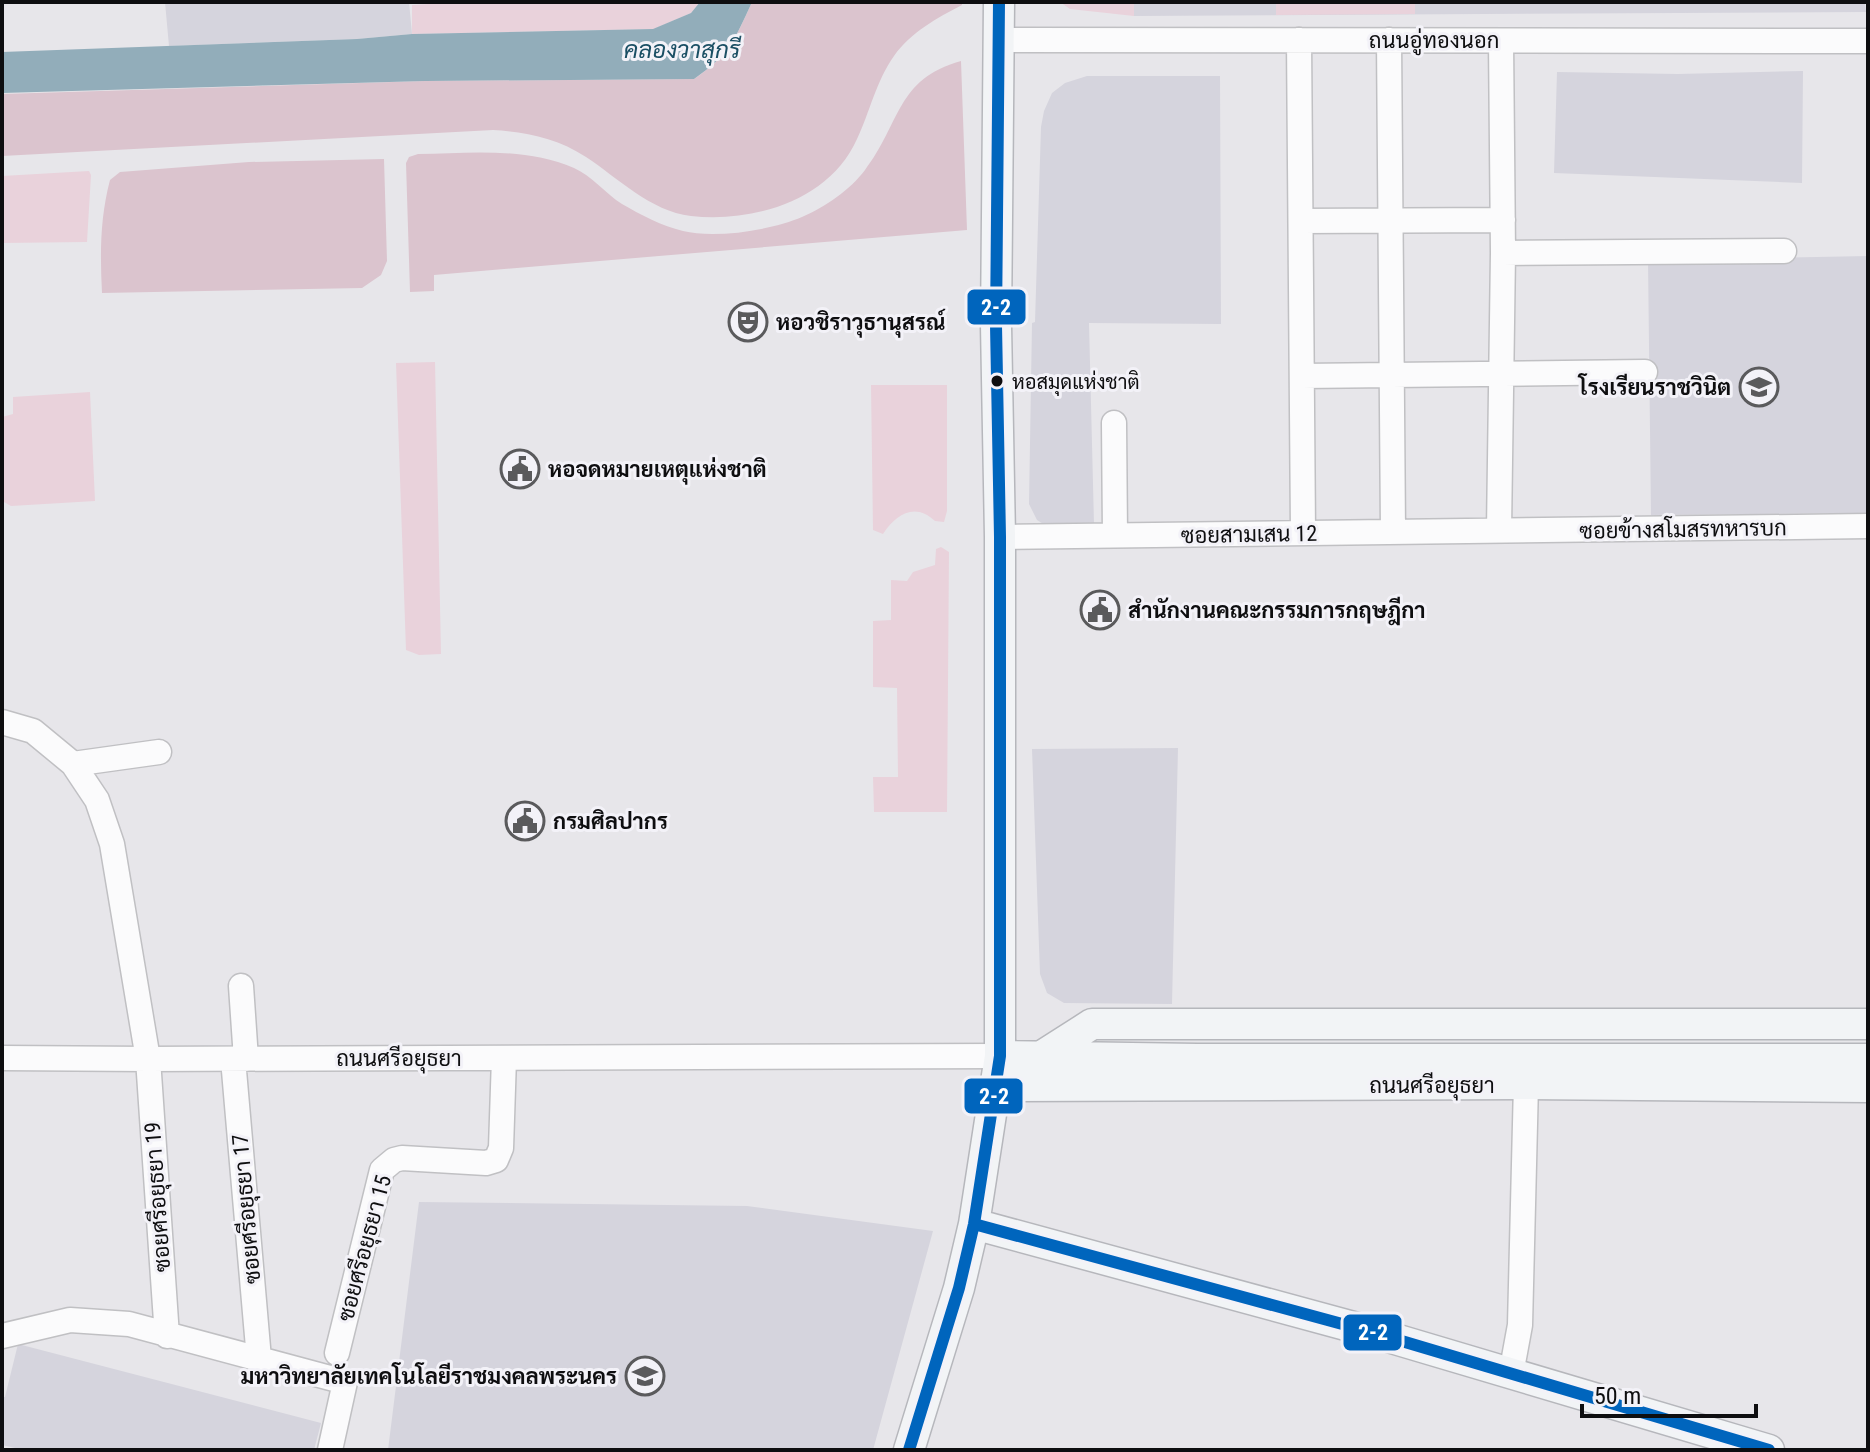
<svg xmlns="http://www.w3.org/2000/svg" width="1870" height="1452" font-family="'Roboto Condensed',Sarabun,sans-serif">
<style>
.built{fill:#d5d4dd}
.green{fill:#e9d2db}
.forest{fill:#dbc4ce}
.water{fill:#92adba}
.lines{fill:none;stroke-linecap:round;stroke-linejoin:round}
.minor-casing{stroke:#c0c0c3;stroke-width:27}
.major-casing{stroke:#b6b7bc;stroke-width:33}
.minor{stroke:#fbfbfc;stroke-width:24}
.major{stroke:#f2f4f6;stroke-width:30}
.bus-1-casing{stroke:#f3f2f8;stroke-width:18}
.bus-1{stroke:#0065bd;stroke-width:12}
.bus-dot{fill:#0e0e10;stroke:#f3f2f8;stroke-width:3}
.labels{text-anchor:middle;stroke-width:6;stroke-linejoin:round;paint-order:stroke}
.bus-label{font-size:20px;fill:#0e0e10;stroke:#f3f2f8;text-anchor:start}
.street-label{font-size:22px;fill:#0e0e10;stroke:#f3f2f8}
.poi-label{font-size:22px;font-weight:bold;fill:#0e0e10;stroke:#f3f2f8;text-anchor:start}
.water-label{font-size:24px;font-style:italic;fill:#1b4f64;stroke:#f3f2f8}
.line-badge{stroke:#f3f2f8;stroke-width:3}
.badge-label{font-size:22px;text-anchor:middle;font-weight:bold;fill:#fff}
</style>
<rect width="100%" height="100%" fill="#e7e6ea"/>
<!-- built -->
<path class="built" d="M 165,2 L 409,2 L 412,34 L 357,39 L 169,46 Z
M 1134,2 L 1865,2 L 1866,12 L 1134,16 Z
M 1803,71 L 1802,183 L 1554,173 L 1557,72 L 1678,74 Z
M 1087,76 L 1220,76 L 1221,324 L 1089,323 L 1094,524 L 1045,525 L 1037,520 L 1029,504 L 1032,323 L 1035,322 L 1041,127 L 1044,111 L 1052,93 L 1065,83 Z
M 1868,256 L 1868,513 L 1651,515 L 1648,260 Z
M 1178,748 L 1172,1004 L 1064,1003 L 1047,993 L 1040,974 L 1032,749 Z
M 419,1202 L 747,1206 L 933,1231 L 873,1450 L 388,1450 Z
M 18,1344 L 321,1423 L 314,1450 L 24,1450 L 2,1445 L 2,1397 L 5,1397 Z"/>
<!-- green -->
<path class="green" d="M 460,2 L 700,2 L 691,13 L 654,29 L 412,34 L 412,5 Z
M 1060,2 L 1134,2 L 1134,16 L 1070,9 Z
M 1276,2 L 1415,2 L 1415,14 L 1276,15 Z
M 89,171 L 91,175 L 87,242 L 2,243 L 2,176 Z
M 435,362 L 441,654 L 419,655 L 406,650 L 396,363 Z
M 871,385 L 947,385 L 947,511 L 944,522 L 935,521 C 915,502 896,514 883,534 L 873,530 Z
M 90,392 L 95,501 L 11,506 L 4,502 L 2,417 L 13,414 L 13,397 Z
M 941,547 L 949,552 L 947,812 L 874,812 L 873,777 L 898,777 L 897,688 L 873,687 L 873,621 L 891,620 L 891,580 L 907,581 L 913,572 L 935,565 L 936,549 Z"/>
<!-- forest -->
<path class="forest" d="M 752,2 L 962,2 L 962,5 C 937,18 911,32 894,56 C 876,81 870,112 857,139 C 830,200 754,223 691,216 C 650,211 618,178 586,157 C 557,138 526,132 493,130 L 2,156 L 2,94 L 425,81 L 694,79 C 727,57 736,38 752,2 Z
M 961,61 L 967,230 L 434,275 L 434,291 L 410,292 L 406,163 L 409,157 L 418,154 C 470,153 525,147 574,168 C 592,176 606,194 622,204 C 641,215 662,226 683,231 C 715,239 772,230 802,217 C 825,207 850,190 865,170 C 901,123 896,79 961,61 Z
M 384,159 L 387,261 L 381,275 L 362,288 L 102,293 C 100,254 100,218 110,180 L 120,172 L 249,162 Z"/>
<!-- water -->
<path class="water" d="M 700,2 L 752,2 C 735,39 729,55 694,79 L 425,81 L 2,93 L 2,52 L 357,39 L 412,34 L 653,29 L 691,13 Z"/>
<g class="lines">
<!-- minor casing -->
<g class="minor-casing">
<path id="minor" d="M 1000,40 L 1868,41
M 1299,40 L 1303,533
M 1389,40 L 1393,532
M 1301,221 L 1503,220
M 1503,253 L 1784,251
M 1302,376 L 1645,372
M 1114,423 L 1115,535
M 1499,530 L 1503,253 L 1501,41
M 1000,537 L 1868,526
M 2,722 L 33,731 L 73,764 L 97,800 L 112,844 L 148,1059 L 1000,1056
M 73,764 L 159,752
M 241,986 L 246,1059
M 2,1058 L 148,1059 L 167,1336
M 233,1059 L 259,1359
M 2,1336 L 70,1320 L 129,1324 L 345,1382 L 330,1450
M 337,1353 L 382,1170 L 394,1160 L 402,1158 L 486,1163 L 496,1160 L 501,1148 L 504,1058
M 1511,1374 L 1520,1325 L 1526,1084"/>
</g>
<!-- major casing -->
<g class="major-casing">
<path id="major" d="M 1000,1056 L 1197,1059 L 1868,1059
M 1042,1056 L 1092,1024 L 1868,1024
M 997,1086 L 1526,1084 L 1868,1087
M 974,1224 L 1368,1331 L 1769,1450
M 909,1450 L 959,1288 L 974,1224 L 1000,1056 L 1000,537 L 996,325 L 999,2"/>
</g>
<!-- minor -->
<use href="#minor" class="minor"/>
<!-- major -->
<use href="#major" class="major"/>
<!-- bus-1 casing -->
<g class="bus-1-casing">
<path id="bus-1" d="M 974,1224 L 1368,1331 L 1769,1450
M 909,1450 L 959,1288 L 974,1224 L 1000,1056 L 1000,537 L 996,325 L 999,2"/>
</g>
<!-- bus-1 -->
<use href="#bus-1" class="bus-1"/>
</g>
<!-- icons -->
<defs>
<g id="theatre-ring" transform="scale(2)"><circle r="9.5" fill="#f3f2f8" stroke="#5a5a5c" stroke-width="1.5"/><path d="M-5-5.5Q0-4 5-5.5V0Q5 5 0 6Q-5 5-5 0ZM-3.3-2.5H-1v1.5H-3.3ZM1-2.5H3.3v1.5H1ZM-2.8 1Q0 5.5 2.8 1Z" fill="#5a5a5c"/></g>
<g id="school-ring" transform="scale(2)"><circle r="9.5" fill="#f3f2f8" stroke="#5a5a5c" stroke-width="1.5"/><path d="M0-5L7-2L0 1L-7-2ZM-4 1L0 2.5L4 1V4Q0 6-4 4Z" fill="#5a5a5c"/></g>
<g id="civic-ring" transform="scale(2)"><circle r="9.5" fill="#f3f2f8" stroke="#5a5a5c" stroke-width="1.5"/><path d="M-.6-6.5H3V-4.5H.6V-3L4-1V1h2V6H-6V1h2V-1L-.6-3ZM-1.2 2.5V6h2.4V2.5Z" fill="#5a5a5c"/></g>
<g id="university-ring" transform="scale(2)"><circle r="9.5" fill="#f3f2f8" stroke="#5a5a5c" stroke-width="1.5"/><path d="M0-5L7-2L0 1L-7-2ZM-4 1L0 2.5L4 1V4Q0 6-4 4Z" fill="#5a5a5c"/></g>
</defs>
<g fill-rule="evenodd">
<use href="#theatre-ring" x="748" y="322"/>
<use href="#school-ring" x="1759" y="387"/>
<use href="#civic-ring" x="520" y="469"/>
<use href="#civic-ring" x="1100" y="610"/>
<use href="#civic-ring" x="525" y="821"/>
<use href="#university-ring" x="645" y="1376"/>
</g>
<!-- markers -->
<circle class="bus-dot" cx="997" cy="381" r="7"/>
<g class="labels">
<!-- bus labels -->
<g class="bus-label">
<text x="1012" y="389">หอสมุดแห่งชาติ</text>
</g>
<!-- street labels -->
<g class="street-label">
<text x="1434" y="48">ถนนอู่ทองนอก</text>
<text transform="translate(1683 529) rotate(-1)" y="8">ซอยข้างสโมสรทหารบก</text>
<text transform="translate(1249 534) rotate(-1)" y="8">ซอยสามเสน 12</text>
<text x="399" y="1066">ถนนศรีอยุธยา</text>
<text x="1432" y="1093">ถนนศรีอยุธยา</text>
<text transform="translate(157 1197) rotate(-94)" y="8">ซอยศรีอยุธยา 19</text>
<text transform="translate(246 1209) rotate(-95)" y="8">ซอยศรีอยุธยา 17</text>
<text transform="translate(364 1248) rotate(-75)" y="8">ซอยศรีอยุธยา 15</text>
</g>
<!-- poi labels -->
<g class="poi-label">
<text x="776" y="330">หอวชิราวุธานุสรณ์</text>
<text x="1731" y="395" text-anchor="end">โรงเรียนราชวินิต</text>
<text x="548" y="477">หอจดหมายเหตุแห่งชาติ</text>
<text x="1128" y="618">สำนักงานคณะกรรมการกฤษฎีกา</text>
<text x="553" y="829">กรมศิลปากร</text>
<text x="617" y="1384" text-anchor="end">มหาวิทยาลัยเทคโนโลยีราชมงคลพระนคร</text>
</g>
<!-- water labels -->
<g class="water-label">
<text x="682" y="58">คลองวาสุกรี</text>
</g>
</g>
<g class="line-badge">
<rect x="966" y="288" width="61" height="38" rx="8" fill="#0065bd"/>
<rect x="963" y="1077" width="61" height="38" rx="8" fill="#0065bd"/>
<rect x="1342" y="1313" width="61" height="39" rx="8" fill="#0065bd"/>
</g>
<g class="badge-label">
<text x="996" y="315">2-2</text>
<text x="994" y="1104">2-2</text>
<text x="1373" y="1340">2-2</text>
</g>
<!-- border -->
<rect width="1870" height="1452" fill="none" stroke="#0e0e10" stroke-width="8"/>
<!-- scale -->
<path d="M1582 1404v12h174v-12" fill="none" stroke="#0e0e10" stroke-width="4"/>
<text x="1594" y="1404" font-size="24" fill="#0e0e10" stroke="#f3f2f8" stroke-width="6" paint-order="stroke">50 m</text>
</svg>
